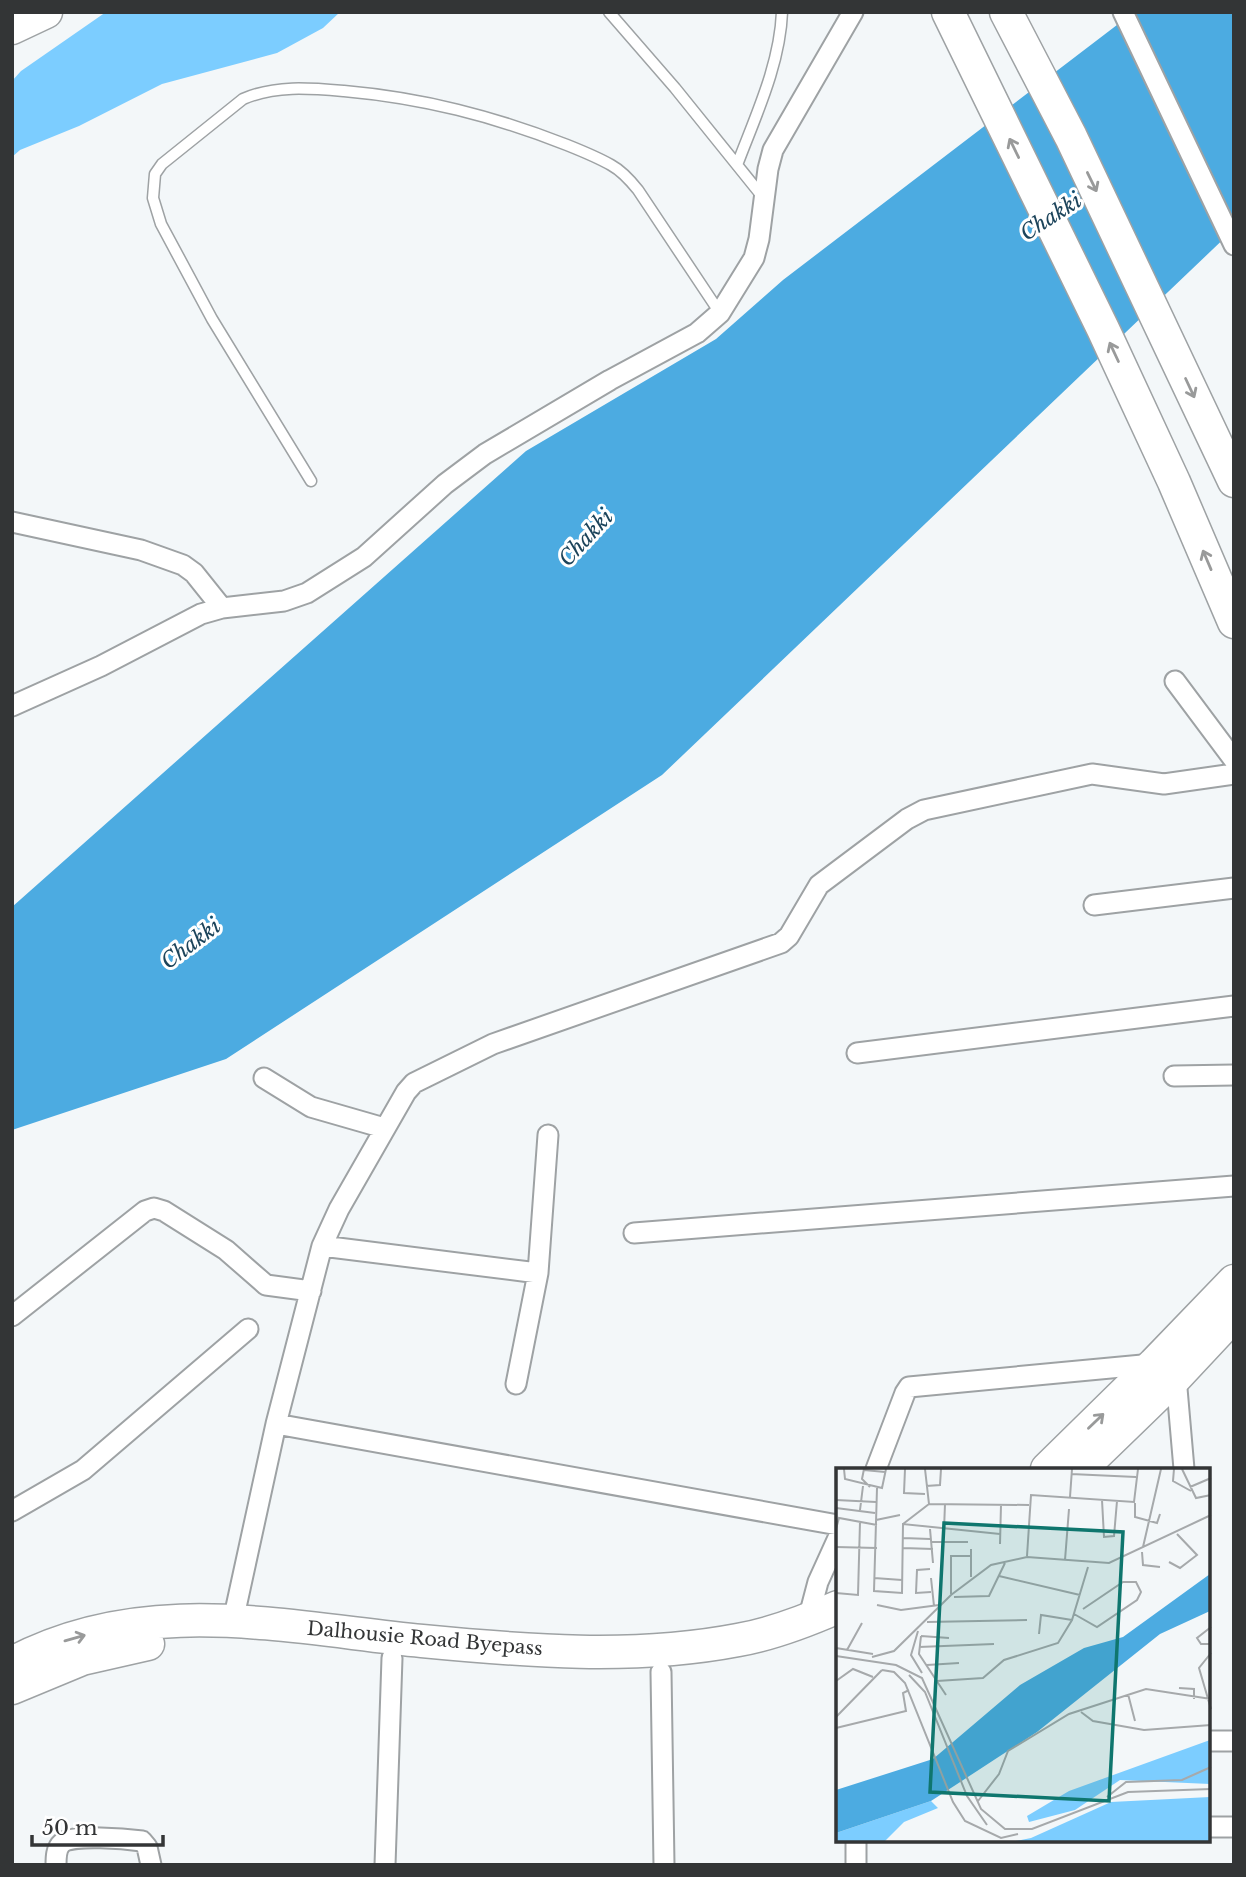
<svg xmlns="http://www.w3.org/2000/svg" width="1246" height="1877" font-family="'Libre Baskerville',serif">
<style>
.green{fill:#7ccdff}
.water{fill:#4cabe1}
.lines{fill:none;stroke-linecap:round;stroke-linejoin:round}
.service-casing{stroke:#9ea2a4;stroke-width:13}
.minor-casing{stroke:#9ea2a4;stroke-width:23}
.trunk-casing{stroke:#9ea2a4;stroke-width:35}
.service{stroke:#fff;stroke-width:10}
.minor{stroke:#fff;stroke-width:19}
.trunk{stroke:#fff;stroke-width:32}
.oneway{stroke:#999a9a}
.labels{text-anchor:middle;stroke-width:6;stroke-linejoin:round;paint-order:stroke}
.street-label{font-size:19px;fill:#333536;stroke:#fff}
.water-label{font-size:21px;font-style:italic;fill:#1c445b;stroke:#fff}
.inset-road{fill:none;stroke:#a6a9ab;stroke-width:2}
.view{fill:#0f766e;fill-opacity:0.15;stroke:#0f766e;stroke-width:3.5}
.inset-edge{fill:none;stroke:#333536;stroke-width:3.5}
</style>
<rect width="100%" height="100%" fill="#f3f7f9"/>
<!-- green -->
<path class="green" d="M 106,12 L 340,12 L 323,28 L 277,53 L 162,84 L 79,126 L 20,150 L 12,157 L 12,81 L 21,71 Z"/>
<!-- water -->
<path class="water" d="M 1134,12 L 1234,12 L 1234,229 L 662,775 L 226,1059 L 12,1130 L 12,907 L 526,451 L 716,339 L 783,280 Z"/>
<g class="lines">
<!-- service casing -->
<g class="service-casing">
<path id="service" d="M 609,12 L 675,88 L 762,196
M 737,165 C 755,117 780,65 782,12
M 311,481 L 212,319 L 161,224 L 153,198 L 155,174 L 162,164 L 243,99 C 275,85 309,88 344,91 C 423,98 493,116 567,145 C 582,151 597,157 611,165 C 622,171 630,180 638,190 L 720,313"/>
</g>
<!-- minor casing -->
<g class="minor-casing">
<path id="minor" d="M 1123,12 L 1234,245
M 12,522 L 141,550 L 183,565 L 194,573 L 222,608
M 1175,681 L 1234,760
M 12,706 L 101,666 L 201,614 L 222,608 L 284,601 L 307,593 L 364,557 L 445,484 L 485,454 L 610,380 L 697,333 L 720,313 L 754,258 L 759,239 L 768,169 L 773,150 L 853,12
M 1094,905 L 1234,888
M 857,1053 L 1234,1006
M 1174,1076 L 1234,1075
M 264,1078 L 311,1107 L 384,1128
M 634,1233 L 1234,1186
M 322,1246 L 538,1273 L 548,1135
M 12,1316 L 145,1211 L 154,1208 L 164,1211 L 226,1250 L 266,1285 L 311,1291
M 1176,1377 L 1184,1469
M 516,1384 L 538,1273
M 276,1424 L 838,1525
M 876,1469 L 905,1393 L 909,1387 L 1153,1364
M 12,1511 L 83,1470 L 248,1329
M 808,1620 L 818,1582 L 838,1538
M 233,1621 L 276,1424 L 322,1246 L 339,1209 L 406,1092 L 414,1083 L 493,1044 L 781,943 L 789,936 L 819,885 L 907,819 L 924,810 L 1092,774 L 1164,784 L 1234,774
M 661,1672 L 664,1865
M 1209,1741 L 1234,1741
M 1209,1827 L 1234,1827
M 56,1865 C 56,1858 56,1848 62,1843 C 73,1834 127,1839 142,1841 L 147,1847 L 151,1865
M 385,1865 L 392,1658
M 856,1865 L 856,1840"/>
</g>
<!-- trunk casing -->
<g class="trunk-casing">
<path id="trunk" d="M 948,12 L 1103,329 L 1174,482 L 1234,622
M 1006,12 L 1071,137 L 1234,481
M 12,28 L 46,12
M 1047,1469 L 1154,1364 L 1234,1281
M 1081,1469 L 1176,1377 L 1234,1315
M 12,1663 C 144,1593 282,1627 422,1641 C 526,1651 634,1660 738,1640 C 773,1634 806,1621 838,1607
M 12,1688 L 82,1659 L 148,1644"/>
</g>
<!-- service -->
<use href="#service" class="service"/>
<!-- minor -->
<use href="#minor" class="minor"/>
<!-- trunk -->
<use href="#trunk" class="trunk"/>
</g>
<!-- one-way arrows -->
<defs><path id="oneway-shaft" d="M-6 0H5M1.5-3L5.5 0L1.5 3" fill="none" stroke-width="1.6" stroke-linecap="round" stroke-linejoin="round" transform="scale(1.75)"/></defs>
<g class="oneway">
<use href="#oneway-shaft" transform="translate(1014 148) rotate(-116)"/>
<use href="#oneway-shaft" transform="translate(1092 182) rotate(64)"/>
<use href="#oneway-shaft" transform="translate(1114 352) rotate(-115)"/>
<use href="#oneway-shaft" transform="translate(1190 388) rotate(65)"/>
<use href="#oneway-shaft" transform="translate(1207 560) rotate(-113)"/>
<use href="#oneway-shaft" transform="translate(1096 1421) rotate(-44)"/>
<use href="#oneway-shaft" transform="translate(75 1638) rotate(-16)"/>
</g>
<g class="labels">
<!-- street labels -->
<g class="street-label">
<text transform="translate(425 1638) rotate(5)" y="7">Dalhousie Road Byepass</text>
</g>
<!-- water labels -->
<g class="water-label">
<text transform="translate(1051 217) rotate(-33)" y="7">Chakki</text>
<text transform="translate(586 538) rotate(-47)" y="7">Chakki</text>
<text transform="translate(191 944) rotate(-37)" y="7">Chakki</text>
</g>
</g>
<!-- overview -->
<g transform="translate(836 1468)">
<rect width="374" height="374" fill="#f3f7f9"/>
<path d="M 374,272 L 374,316 L 284,312 L 239,342 L 193,354 L 191,348 L 233,323 ZM 374,329 L 374,374 L 175,374 L 195,370 L 275,334 ZM 95,333 L 102,340 L 68,354 L 48,374 L 0,374 L 0,365 Z" fill="#7ccdff"/>
<path d="M 374,106 L 374,143 L 324,166 L 201,264 L 95,333 L 0,365 L 0,322 L 97,291 L 184,217 L 248,180 L 287,169 Z" fill="#4cabe1"/>
<path class="inset-road" d="M 8,1 L 9,11 L 46,20 L 50,1M 28,1 L 26,11 L 34,19M 69,1 L 68,25 L 89,26M 89,1 L 93,36 L 193,37M 338,1 L 337,13 L 355,23M 346,1 L 360,30 L 375,27M 28,2 L 49,4M 235,6 L 300,9M 90,18 L 104,17 L 105,1M 354,19 L 375,10M 41,20 L 38,123 L 66,125 L 67,56 L 164,66M 234,29 L 236,1M 0,32 L 40,34M 266,32 L 268,69 L 278,68 L 281,33M 299,35 L 299,49 L 321,55 L 324,46M 0,40 L 39,45M 24,42 L 27,18M 40,52 L 64,47M 67,56 L 93,36M 0,61 L 3,50 L 41,57M 94,61 L 97,95M 108,62 L 109,36M 67,70 L 94,71M 95,74 L 132,74M 164,76 L 165,37M 0,79 L 41,80M 307,79 L 325,1M 67,80 L 97,81M 135,81 L 135,109M 306,84 L 307,97 L 324,99M 191,88 L 195,27 L 298,34 L 302,1M 229,92 L 233,41M 333,94 L 344,100 L 361,87 L 341,66M 94,101 L 81,102 L 80,125 L 95,124M 163,108 L 244,127M 38,110 L 66,112M 95,110 L 98,138M 0,125 L 22,127 L 24,54M 115,126 L 115,88 L 135,88M 118,129 L 153,128 L 169,95M 41,137 L 65,142 L 103,137M 238,146 L 261,159 L 301,132 L 305,124 L 300,114 L 287,114 L 247,141M 91,154 L 191,152M 375,159 L 361,170 L 365,176 L 375,176M 82,163 L 75,187 L 86,205M 203,166 L 205,147 L 236,152M 85,168 L 83,186 L 110,227M 85,168 L 113,170M 83,179 L 158,176M 0,180 L 37,186M 11,182 L 26,155M 375,185 L 363,200 L 375,241M 0,188 L 60,197 L 86,210 L 145,341 L 169,361 L 196,361 L 292,324 L 375,321M 36,189 L 58,183 L 115,127 L 155,97 L 191,89 L 273,95 L 375,47M 91,197 L 123,195M 46,202 L 58,204 L 69,215 L 117,334 L 129,353 L 165,370 L 182,366M 73,207 L 89,224 L 131,328 L 151,357M 0,213 L 17,201 L 37,209M 101,213 L 147,210 L 168,192 L 222,175 L 236,152 L 252,99M 343,220 L 358,221 L 358,231M 292,226 L 299,253M 245,244 L 257,253 L 308,262 L 375,257M 0,249 L 46,202M 0,260 L 70,243 L 67,225 L 73,222M 271,329 L 290,314 L 346,312 L 375,299M 142,333 L 163,306 L 172,283 L 233,246 L 310,221 L 375,231"/>
<path class="view" d="M 108,55 L 287,64 L 273,333 L 94,324 Z"/>
<rect width="374" height="374" class="inset-edge"/>
</g>
<!-- border -->
<rect width="1246" height="1877" fill="none" stroke="#333536" stroke-width="28"/>
<!-- scale -->
<path d="M32 1835v10h131v-10" fill="none" stroke="#333536" stroke-width="3.5"/>
<text x="42" y="1835" font-size="21" fill="#333536" stroke="#ffffff" stroke-width="5" paint-order="stroke">50 m</text>
</svg>
